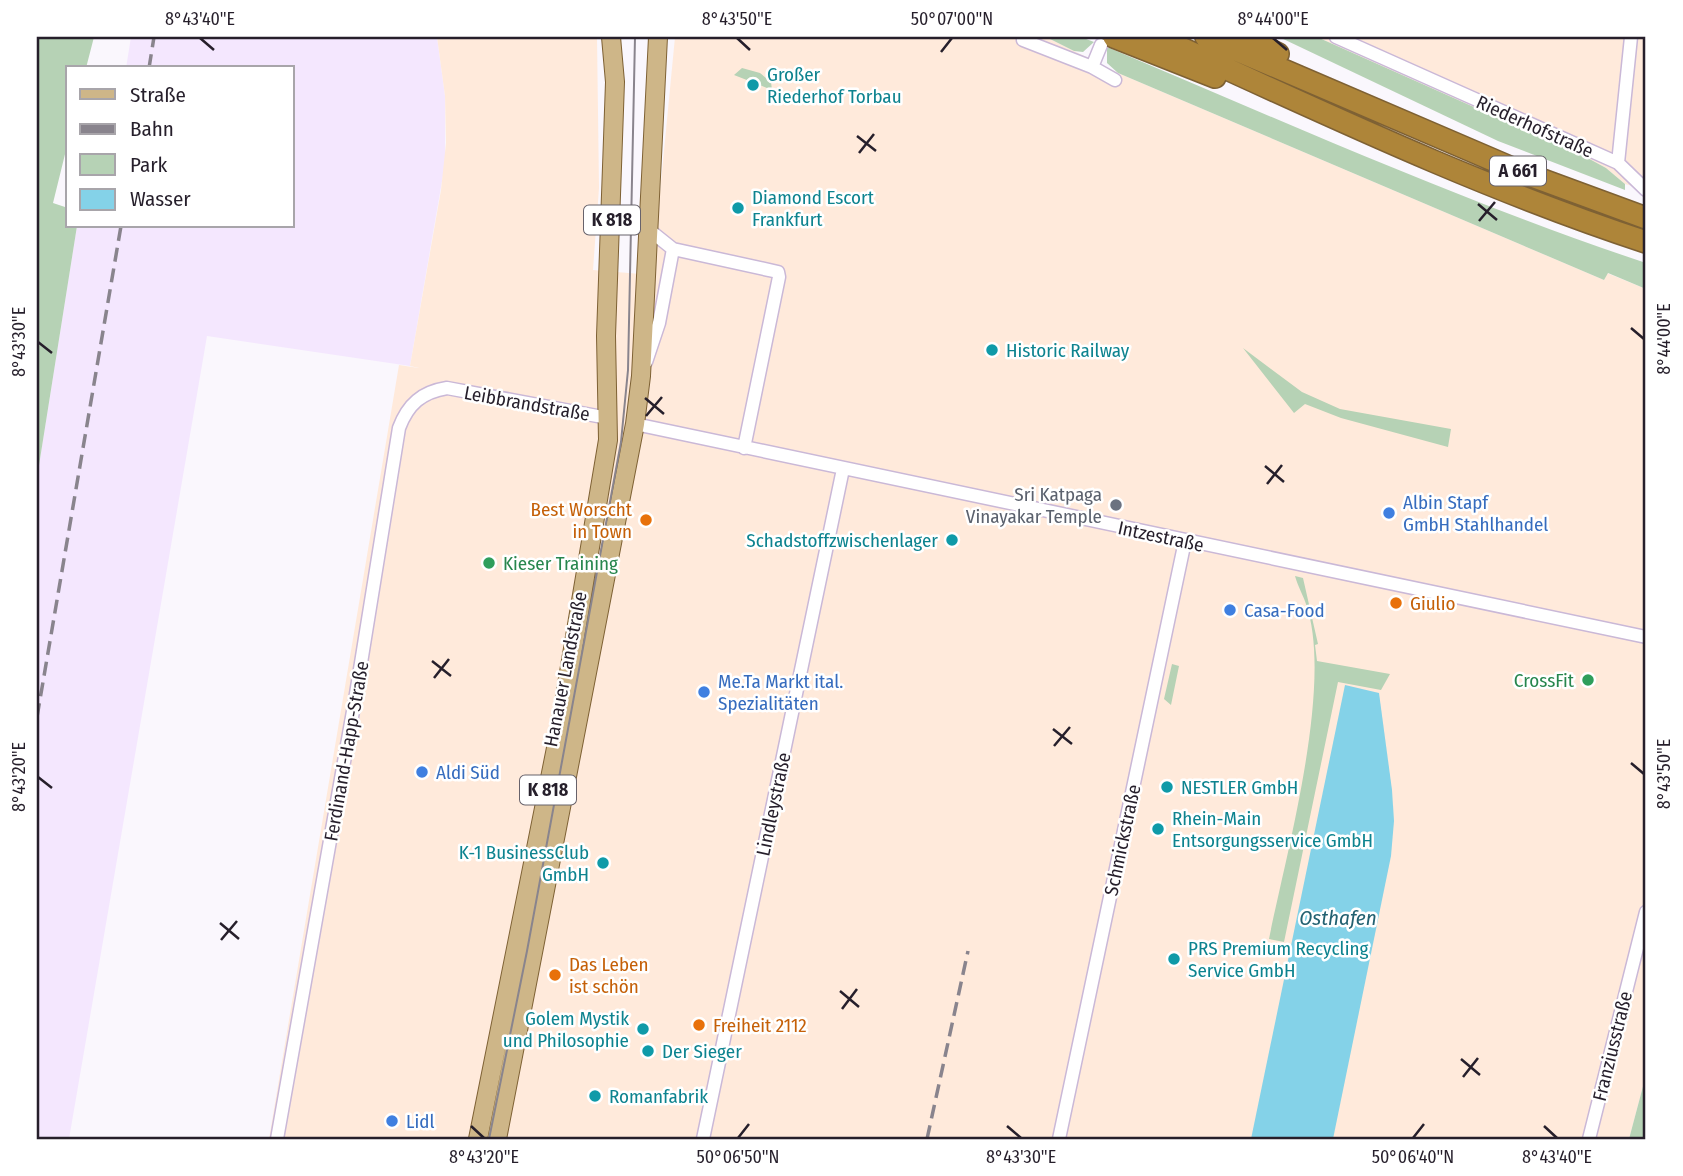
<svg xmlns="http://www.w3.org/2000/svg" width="1683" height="1176" font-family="'Fira Sans Condensed',sans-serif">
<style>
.built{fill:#f4e7fe}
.industrial{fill:#ffeadb}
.green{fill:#b6d2b5}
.water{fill:#84d2e8}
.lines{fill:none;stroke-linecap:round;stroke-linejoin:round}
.street-casing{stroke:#cab8d7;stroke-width:15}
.primary-casing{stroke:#7e6134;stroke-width:20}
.highway-casing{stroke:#7e6134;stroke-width:24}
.street{stroke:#fff;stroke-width:12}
.primary{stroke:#ceb688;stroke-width:18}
.highway{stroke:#ae8539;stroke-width:21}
.tram{stroke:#89848d;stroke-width:2}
.rail{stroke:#89848d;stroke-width:3.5;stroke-dasharray:14 7;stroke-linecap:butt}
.ticks{fill:none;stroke:#261f2b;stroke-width:2.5}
.culture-dot{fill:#0f9aa8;stroke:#fff;stroke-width:2.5}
.worship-dot{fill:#6b7280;stroke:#fff;stroke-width:2.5}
.shop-dot{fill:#3f7fe0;stroke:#fff;stroke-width:2.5}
.food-dot{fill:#e8710a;stroke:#fff;stroke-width:2.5}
.leisure-dot{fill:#2e9e5b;stroke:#fff;stroke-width:2.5}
.labels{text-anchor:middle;stroke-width:5;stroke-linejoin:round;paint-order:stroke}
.shield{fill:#fff;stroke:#67626b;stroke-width:2}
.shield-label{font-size:18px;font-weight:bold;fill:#261f2b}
.culture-label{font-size:19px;fill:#0d838f;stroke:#fff;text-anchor:start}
.street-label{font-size:19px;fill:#261f2b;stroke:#fff}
.worship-label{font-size:19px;fill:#5b616d;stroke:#fff;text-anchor:end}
.shop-label{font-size:19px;fill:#366cbe;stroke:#fff;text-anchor:start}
.food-label{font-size:19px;fill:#c56008;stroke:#fff;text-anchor:start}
.leisure-label{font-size:19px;fill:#27864d;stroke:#fff;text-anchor:start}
.water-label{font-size:21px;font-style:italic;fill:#226171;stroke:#fff}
.neatline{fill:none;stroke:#261f2b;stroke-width:2.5}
.ticks-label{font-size:18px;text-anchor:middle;fill:#261f2b}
</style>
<rect width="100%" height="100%" fill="#faf7fd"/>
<!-- built -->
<path class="built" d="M 131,37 L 437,37 L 445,96 L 445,164 L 410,366 L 207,336 L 69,1139 L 37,1139 L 37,478 L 77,226 L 292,226 L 292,68 L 126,68 Z"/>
<!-- industrial -->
<path class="industrial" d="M 437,37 L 597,37 L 599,188 L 593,270 L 652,275 L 675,37 L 1046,37 L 1118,73 L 1604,280 L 1607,273 L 1646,289 L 1646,1075 L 1629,1139 L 269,1139 L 399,365 L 419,368 L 410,366 L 441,190 L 446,143 L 445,96 Z
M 1317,37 L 1646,37 L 1646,190 L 1625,184 L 1606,168 L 1584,156 Z"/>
<!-- green -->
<path class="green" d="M 37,37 L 94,37 L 86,68 L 68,68 L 68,142 L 53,203 L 68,208 L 68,226 L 77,226 L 37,478 Z
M 1046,37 L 1081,37 L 1094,42 L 1083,52 L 1074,51 Z
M 1279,37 L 1317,37 L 1584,156 L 1606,168 L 1625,184 L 1625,190 L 1498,141 Z
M 1107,47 C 1285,122 1463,202 1646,263 L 1646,289 L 1608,273 L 1604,280 L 1118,73 L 1107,63 Z
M 742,68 L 760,73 L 771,82 L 772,90 L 734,75 Z
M 1243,348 L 1302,392 L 1340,409 L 1451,429 L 1448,447 L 1341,418 L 1305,404 L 1294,413 Z
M 1295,576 L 1303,578 L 1318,644 L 1315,645 L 1317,661 L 1390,674 L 1381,690 L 1338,682 L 1284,942 L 1269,939 C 1286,854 1334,684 1306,604 C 1304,597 1298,587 1295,576 Z
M 1172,664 L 1179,666 L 1171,705 L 1164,699 Z
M 1646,1075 L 1646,1139 L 1629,1139 Z"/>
<!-- water -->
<path class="water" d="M 1345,685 L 1379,693 L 1392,790 L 1394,821 L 1391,856 L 1333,1139 L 1251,1139 Z"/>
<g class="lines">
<!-- street casing -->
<g class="street-casing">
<path id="street" d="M 1336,37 L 1618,163 L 1646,190
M 1023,40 L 1092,67
M 1101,45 L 1092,67 L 1115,80
M 1618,163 L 1631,37
M 648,229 L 673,249 L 778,272 L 779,277 L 744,448
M 646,362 L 659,323 L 673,249
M 635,424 L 1646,637
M 277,1139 L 355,700 L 399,428 C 408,404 422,392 447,388 L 608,418
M 703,1139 L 843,469
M 1059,1139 L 1185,541
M 1589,1139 L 1646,912"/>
</g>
<!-- primary casing -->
<g class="primary-casing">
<path id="primary" d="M 478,1139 L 558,738 L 608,440 L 606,336 L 615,82 L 611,37
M 497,1139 L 635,424 L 641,376 L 658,37"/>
</g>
<!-- highway casing -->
<g class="highway-casing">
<path id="highway" d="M 1114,37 L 1215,77
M 1157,37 C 1318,110 1478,187 1646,242
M 1206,37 L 1521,172 L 1646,218
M 1245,37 L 1278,54"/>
</g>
<!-- street -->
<use href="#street" class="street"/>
<!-- primary -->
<use href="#primary" class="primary"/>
<!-- highway -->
<use href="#highway" class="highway"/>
<!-- tram -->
<path class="tram" d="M 489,1139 L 527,951 L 621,442 L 628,370 L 635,37"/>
<!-- rail -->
<path class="rail" d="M 149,68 L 154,37
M 37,717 L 121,226
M 927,1139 L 968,951"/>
</g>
<!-- ticks -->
<path class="ticks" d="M 200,38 L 214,50M 737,38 L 750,50M 1273,38 L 1287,50M 941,52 L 952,38M 857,136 L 876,151M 859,153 L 874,134M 1478,204 L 1497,220M 1479,221 L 1495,202M 1631,328 L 1644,339M 38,342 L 52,353M 645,398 L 664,414M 646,416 L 662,397M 1265,466 L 1284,482M 1267,484 L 1282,465M 432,661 L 451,676M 434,678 L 449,659M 1053,729 L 1072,744M 1054,746 L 1070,727M 1631,763 L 1644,774M 38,777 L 52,788M 220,923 L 239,939M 221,940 L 237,921M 840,991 L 859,1007M 842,1009 L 857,989M 1461,1059 L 1480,1075M 1463,1077 L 1478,1058M 471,1126 L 484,1138M 1007,1126 L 1021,1138M 1544,1126 L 1557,1138M 738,1138 L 749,1124M 1413,1138 L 1424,1124"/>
<!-- markers -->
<g class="culture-dot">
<circle cx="753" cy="85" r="7"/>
<circle cx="738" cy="208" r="7"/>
<circle cx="992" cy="350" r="7"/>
<circle cx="952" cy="540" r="7"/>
<circle cx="1167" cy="787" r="7"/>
<circle cx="1158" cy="829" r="7"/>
<circle cx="603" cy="863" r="7"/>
<circle cx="1174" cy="959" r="7"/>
<circle cx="643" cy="1029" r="7"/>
<circle cx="648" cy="1051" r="7"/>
<circle cx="595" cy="1096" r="7"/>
</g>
<circle class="worship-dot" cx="1116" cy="505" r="7"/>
<g class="shop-dot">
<circle cx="1389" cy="513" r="7"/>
<circle cx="1230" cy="610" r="7"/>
<circle cx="704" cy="692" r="7"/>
<circle cx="422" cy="772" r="7"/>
<circle cx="392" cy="1121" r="7"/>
</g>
<g class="food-dot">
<circle cx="646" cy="520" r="7"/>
<circle cx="1396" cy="603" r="7"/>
<circle cx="555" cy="975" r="7"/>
<circle cx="699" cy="1025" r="7"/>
</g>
<g class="leisure-dot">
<circle cx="489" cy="563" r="7"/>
<circle cx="1588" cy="680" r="7"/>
</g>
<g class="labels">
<!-- shield labels -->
<g class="shield">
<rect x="1490" y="156.5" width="56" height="29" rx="5"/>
<rect x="584" y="205.5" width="56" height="29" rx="5"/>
<rect x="520" y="775.5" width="56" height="29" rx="5"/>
</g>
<g class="shield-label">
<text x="1518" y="177">A 661</text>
<text x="612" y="226">K 818</text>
<text x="548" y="796">K 818</text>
</g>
<!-- culture labels -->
<g class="culture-label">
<text x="767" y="81">Großer<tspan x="767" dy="22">Riederhof Torbau</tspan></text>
<text x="752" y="204">Diamond Escort<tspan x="752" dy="22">Frankfurt</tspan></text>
<text x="1006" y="357">Historic Railway</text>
<text x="938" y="547" text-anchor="end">Schadstoffzwischenlager</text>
<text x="1181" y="794">NESTLER GmbH</text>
<text x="1172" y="825">Rhein-Main<tspan x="1172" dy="22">Entsorgungsservice GmbH</tspan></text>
<text x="589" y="859" text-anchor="end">K-1 BusinessClub<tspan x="589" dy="22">GmbH</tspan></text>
<text x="1188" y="955">PRS Premium Recycling<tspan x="1188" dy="22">Service GmbH</tspan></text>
<text x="629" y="1025" text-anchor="end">Golem Mystik<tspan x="629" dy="22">und Philosophie</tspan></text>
<text x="662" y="1058">Der Sieger</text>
<text x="609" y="1103">Romanfabrik</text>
</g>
<!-- street labels -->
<g class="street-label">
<text transform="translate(1535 126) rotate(24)" y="7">Riederhofstraße</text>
<text transform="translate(527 403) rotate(10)" y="7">Leibbrandstraße</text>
<text transform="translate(1161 536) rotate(12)" y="7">Intzestraße</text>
<text transform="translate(565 669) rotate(-79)" y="7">Hanauer Landstraße</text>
<text transform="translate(346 751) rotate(-80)" y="7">Ferdinand-Happ-Straße</text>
<text transform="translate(773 804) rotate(-78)" y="7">Lindleystraße</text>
<text transform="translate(1122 840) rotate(-78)" y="7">Schmickstraße</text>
<text transform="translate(1612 1046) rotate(-76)" y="7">Franziusstraße</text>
</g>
<!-- worship labels -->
<g class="worship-label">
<text x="1102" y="501">Sri Katpaga<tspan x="1102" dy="22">Vinayakar Temple</tspan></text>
</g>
<!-- shop labels -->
<g class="shop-label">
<text x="1403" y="509">Albin Stapf<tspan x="1403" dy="22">GmbH Stahlhandel</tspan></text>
<text x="1244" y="617">Casa-Food</text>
<text x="718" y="688">Me.Ta Markt ital.<tspan x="718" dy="22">Spezialitäten</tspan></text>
<text x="436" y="779">Aldi Süd</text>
<text x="406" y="1128">Lidl</text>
</g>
<!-- food labels -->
<g class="food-label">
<text x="632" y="516" text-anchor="end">Best Worscht<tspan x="632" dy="22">in Town</tspan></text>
<text x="1410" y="610">Giulio</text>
<text x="569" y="971">Das Leben<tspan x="569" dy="22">ist schön</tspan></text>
<text x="713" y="1032">Freiheit 2112</text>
</g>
<!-- leisure labels -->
<g class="leisure-label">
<text x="503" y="570">Kieser Training</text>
<text x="1574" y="687" text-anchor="end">CrossFit</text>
</g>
<!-- water labels -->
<g class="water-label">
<text x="1338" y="925">Osthafen</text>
</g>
</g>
<!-- border -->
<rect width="1683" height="1176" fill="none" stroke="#ffffff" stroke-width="77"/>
<!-- legend -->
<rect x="66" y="66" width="228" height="161" fill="#ffffff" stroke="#a8a5aa" stroke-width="2"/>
<rect x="80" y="89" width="35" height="10" fill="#ceb688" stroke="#a8a5aa" stroke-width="2"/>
<text x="130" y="102" font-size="21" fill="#261f2b">Straße</text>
<rect x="80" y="124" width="35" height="10" fill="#89848d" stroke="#a8a5aa" stroke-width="2"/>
<text x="130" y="136" font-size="21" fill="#261f2b">Bahn</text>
<rect x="80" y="154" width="35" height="21" fill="#b6d2b5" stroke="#a8a5aa" stroke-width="2"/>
<text x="130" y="172" font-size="21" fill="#261f2b">Park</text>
<rect x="80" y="189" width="35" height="21" fill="#84d2e8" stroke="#a8a5aa" stroke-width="2"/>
<text x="130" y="206" font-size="21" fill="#261f2b">Wasser</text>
<rect x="38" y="38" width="1606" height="1100" class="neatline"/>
<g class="ticks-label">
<text x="200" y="25">8°43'40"E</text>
<text x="737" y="25">8°43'50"E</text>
<text x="952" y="25">50°07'00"N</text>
<text x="1273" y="25">8°44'00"E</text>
<text transform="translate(1664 339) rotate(-90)" y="6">8°44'00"E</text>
<text transform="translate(19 342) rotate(-90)" y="6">8°43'30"E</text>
<text transform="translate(1664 774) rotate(-90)" y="6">8°43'50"E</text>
<text transform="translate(19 777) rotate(-90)" y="6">8°43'20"E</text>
<text x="484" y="1163">8°43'20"E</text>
<text x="738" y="1163">50°06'50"N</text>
<text x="1021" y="1163">8°43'30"E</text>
<text x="1413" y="1163">50°06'40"N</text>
<text x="1557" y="1163">8°43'40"E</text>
</g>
</svg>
